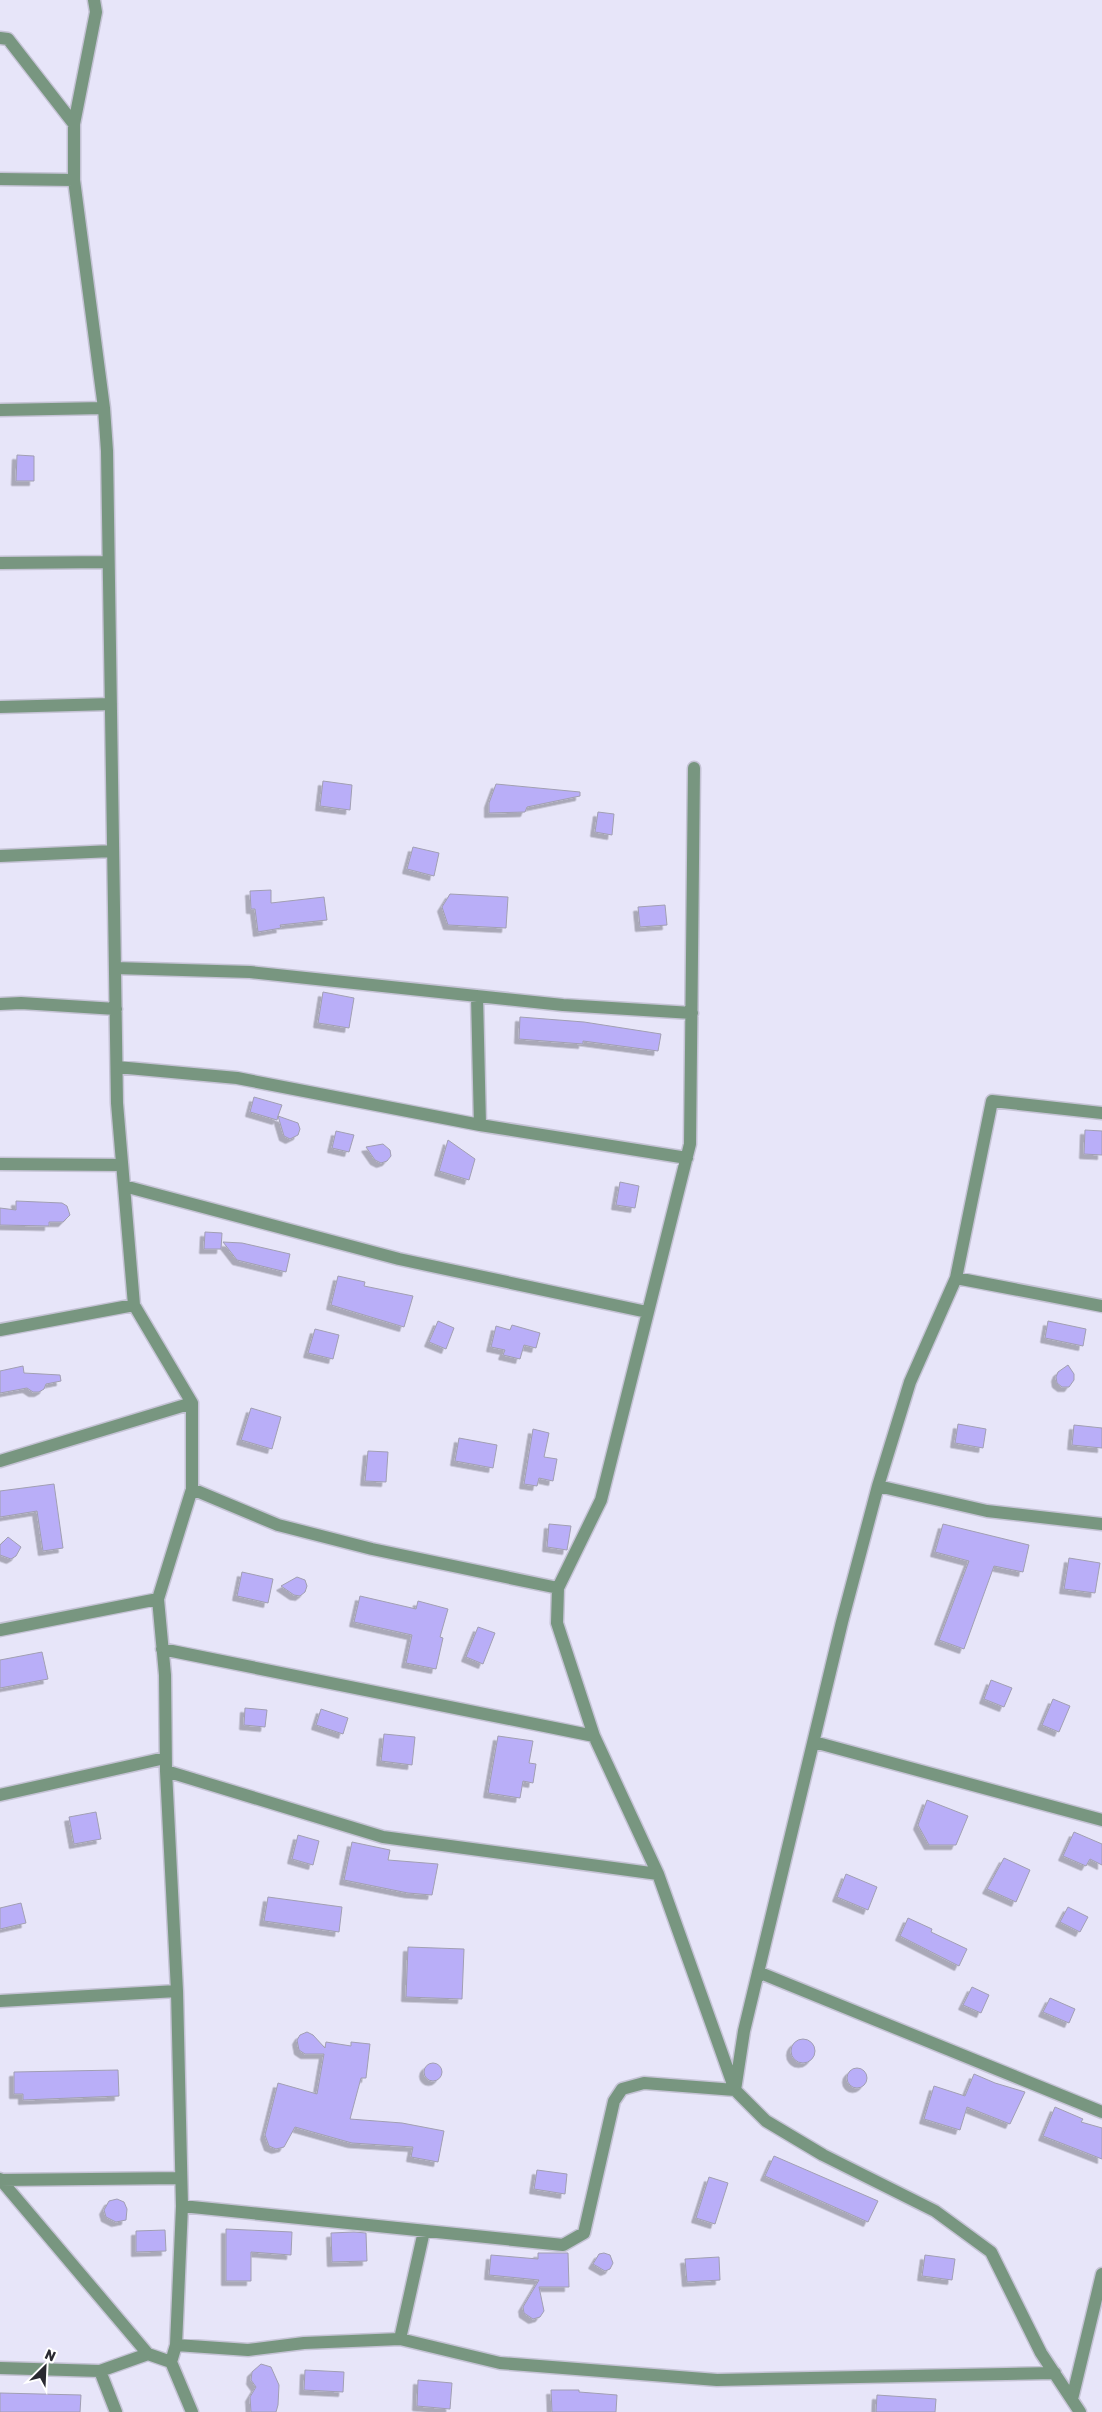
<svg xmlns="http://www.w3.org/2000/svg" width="1102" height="2412" font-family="Rubik,sans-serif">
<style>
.building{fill:#b9aef8;stroke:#a19fb2;filter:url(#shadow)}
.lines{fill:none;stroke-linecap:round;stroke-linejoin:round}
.minor-casing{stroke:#c5c3d5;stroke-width:15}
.minor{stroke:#789680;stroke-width:12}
</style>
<defs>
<filter id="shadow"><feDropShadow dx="-4.5" dy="4.5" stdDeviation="0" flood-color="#0004"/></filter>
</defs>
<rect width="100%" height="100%" fill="#e7e5f9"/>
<!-- building -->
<path class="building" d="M 17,455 L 34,456 L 34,481 L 16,481 Z
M 323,781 L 352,785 L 350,810 L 320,806 Z
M 496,784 L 580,792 L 580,796 L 527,807 L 525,812 L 489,813 L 489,803 Z
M 598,812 L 614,814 L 612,835 L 595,832 Z
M 413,847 L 439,853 L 434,876 L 407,869 Z
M 271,890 L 271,903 L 324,897 L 327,920 L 280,925 L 281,928 L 258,932 L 255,909 L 251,909 L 250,891 Z
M 450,894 L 508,897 L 506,928 L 448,925 L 442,907 Z
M 665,905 L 667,925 L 640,927 L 638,907 Z
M 323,992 L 354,998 L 349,1028 L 318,1023 Z
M 520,1017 L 584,1022 L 661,1034 L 658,1051 L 583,1041 L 583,1044 L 519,1039 Z
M 254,1097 L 282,1105 L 278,1116 L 298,1123 L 300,1129 L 298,1135 L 290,1139 L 284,1136 L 278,1116 L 277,1120 L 250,1112 Z
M 1085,1130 L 1102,1131 L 1102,1155 L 1084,1154 Z
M 336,1131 L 354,1135 L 349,1152 L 332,1148 Z
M 448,1140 L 475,1159 L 469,1180 L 439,1171 Z
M 383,1144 L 390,1150 L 391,1156 L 387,1161 L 381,1163 L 375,1160 L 366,1147 Z
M 620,1182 L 639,1186 L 635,1208 L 616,1205 Z
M 16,1201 L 62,1203 L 67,1206 L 70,1215 L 63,1222 L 49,1222 L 49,1226 L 0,1225 L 0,1208 L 16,1210 Z
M 205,1232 L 222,1233 L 221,1249 L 204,1249 Z
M 223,1242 L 242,1243 L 290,1254 L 286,1272 L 237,1260 Z
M 338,1276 L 365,1282 L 364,1286 L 413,1296 L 404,1327 L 331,1305 Z
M 438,1321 L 454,1328 L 446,1349 L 429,1342 Z
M 1048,1321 L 1086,1329 L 1083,1346 L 1045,1338 Z
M 512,1325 L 540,1333 L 536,1348 L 524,1345 L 520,1359 L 503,1355 L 505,1350 L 491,1347 L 496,1326 L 510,1330 Z
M 315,1329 L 339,1335 L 333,1359 L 308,1353 Z
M 1068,1365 L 1074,1374 L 1074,1380 L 1069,1387 L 1062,1387 L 1057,1383 L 1056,1377 L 1058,1372 Z
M 23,1366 L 24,1373 L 60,1375 L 61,1381 L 46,1384 L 44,1389 L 39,1392 L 33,1392 L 27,1388 L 0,1393 L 0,1371 Z
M 251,1408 L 281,1417 L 272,1449 L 241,1440 Z
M 958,1424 L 986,1429 L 983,1448 L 955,1443 Z
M 1074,1425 L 1102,1428 L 1102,1448 L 1072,1445 Z
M 533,1429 L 549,1433 L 544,1457 L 557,1459 L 553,1481 L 539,1478 L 537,1486 L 524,1484 Z
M 459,1438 L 497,1445 L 493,1468 L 455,1461 Z
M 368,1451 L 388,1452 L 386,1482 L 365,1481 Z
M 54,1484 L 63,1548 L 43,1551 L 37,1511 L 0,1517 L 0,1491 Z
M 549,1524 L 571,1526 L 567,1550 L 547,1547 Z
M 943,1524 L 1029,1545 L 1023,1572 L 994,1566 L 964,1649 L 939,1640 L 969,1561 L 935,1552 Z
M 8,1537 L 21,1547 L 16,1556 L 11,1559 L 0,1555 L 0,1545 Z
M 1069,1558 L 1100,1563 L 1095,1593 L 1064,1589 Z
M 242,1572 L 273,1579 L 268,1603 L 237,1596 Z
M 297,1577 L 305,1580 L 307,1586 L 305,1592 L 300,1596 L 294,1595 L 281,1586 Z
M 360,1596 L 416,1609 L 418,1601 L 448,1609 L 440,1637 L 443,1638 L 436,1669 L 406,1663 L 412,1635 L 354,1622 Z
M 478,1627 L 495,1633 L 483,1664 L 466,1657 Z
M 42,1652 L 48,1679 L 0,1688 L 0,1660 Z
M 991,1680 L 1012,1688 L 1004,1707 L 984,1699 Z
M 1053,1699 L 1070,1706 L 1059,1732 L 1042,1725 Z
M 245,1708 L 267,1710 L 265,1727 L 244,1725 Z
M 321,1709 L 348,1718 L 343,1734 L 316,1725 Z
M 384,1734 L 415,1737 L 412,1765 L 381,1761 Z
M 498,1736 L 533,1741 L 529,1763 L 536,1764 L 533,1783 L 523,1781 L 520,1798 L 488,1793 Z
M 927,1800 L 968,1816 L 956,1845 L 929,1845 L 918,1825 Z
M 96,1812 L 101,1839 L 74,1844 L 69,1817 Z
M 1074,1832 L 1102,1844 L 1102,1865 L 1090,1859 L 1086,1866 L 1063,1856 Z
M 298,1835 L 319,1841 L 313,1865 L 292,1859 Z
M 352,1842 L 390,1850 L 388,1860 L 438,1864 L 432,1895 L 408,1893 L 344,1880 Z
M 1004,1858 L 1030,1870 L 1016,1902 L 987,1889 Z
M 846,1874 L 877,1887 L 868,1910 L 837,1897 Z
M 268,1897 L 342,1907 L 339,1932 L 264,1921 Z
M 21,1903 L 26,1923 L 0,1929 L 0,1908 Z
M 1068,1907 L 1088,1917 L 1080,1932 L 1060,1922 Z
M 908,1918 L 932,1929 L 931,1932 L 967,1949 L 959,1966 L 900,1936 Z
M 408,1947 L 464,1949 L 462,1999 L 406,1997 Z
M 972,1987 L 989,1995 L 981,2013 L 963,2005 Z
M 1050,1998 L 1075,2009 L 1069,2023 L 1043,2012 Z
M 307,2032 L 313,2035 L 325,2048 L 326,2042 L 351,2046 L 351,2042 L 370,2044 L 366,2078 L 361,2078 L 350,2119 L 402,2123 L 444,2131 L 438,2162 L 411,2157 L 413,2147 L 352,2143 L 295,2127 L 284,2147 L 276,2149 L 269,2146 L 265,2135 L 278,2083 L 317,2094 L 324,2054 L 305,2054 L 299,2050 L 297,2040 L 300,2035 Z
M791 2051a12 12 0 1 1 24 0a12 12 0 1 1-24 0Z
M424 2072a9 9 0 1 1 18 0a9 9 0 1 1-18 0Z
M847 2078a10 10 0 1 1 20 0a10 10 0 1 1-20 0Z
M 118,2070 L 119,2096 L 23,2100 L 23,2094 L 14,2094 L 14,2072 Z
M 974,2074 L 995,2083 L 1025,2092 L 1010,2124 L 967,2107 L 960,2130 L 924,2119 L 934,2086 L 965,2096 Z
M 1055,2107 L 1083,2119 L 1081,2122 L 1102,2128 L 1102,2159 L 1043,2136 Z
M 774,2156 L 878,2201 L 868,2222 L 765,2176 Z
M 537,2170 L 567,2174 L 565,2194 L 534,2189 Z
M 709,2177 L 728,2183 L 715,2224 L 696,2218 Z
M 117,2199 L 124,2202 L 127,2209 L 126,2220 L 116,2222 L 106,2217 L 104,2210 L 109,2201 Z
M 226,2229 L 292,2232 L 291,2255 L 251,2252 L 251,2281 L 226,2281 Z
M 165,2230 L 166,2251 L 136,2252 L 136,2231 Z
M 354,2232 L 366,2233 L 367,2261 L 332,2262 L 331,2233 Z
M 538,2253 L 568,2253 L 569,2287 L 539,2287 L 544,2311 L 540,2317 L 533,2319 L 524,2313 L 523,2307 L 539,2280 L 489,2275 L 491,2255 L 538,2259 Z
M 604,2253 L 610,2255 L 613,2263 L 610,2269 L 605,2271 L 593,2264 L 599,2254 Z
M 925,2255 L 955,2259 L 952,2280 L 922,2276 Z
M 719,2257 L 720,2280 L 687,2282 L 685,2259 Z
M 261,2364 L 271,2367 L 279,2385 L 278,2405 L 276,2412 L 251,2412 L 250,2397 L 256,2387 L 251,2380 L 252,2372 Z
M 305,2370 L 344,2372 L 343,2392 L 304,2390 Z
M 418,2380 L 452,2383 L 450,2409 L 417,2406 Z
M 551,2390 L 579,2390 L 579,2392 L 617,2395 L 616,2412 L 552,2412 Z
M 0,2393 L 81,2395 L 80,2412 L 0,2412 Z
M 877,2395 L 936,2399 L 935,2412 L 876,2412 Z"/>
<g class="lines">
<!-- minor casing -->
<g class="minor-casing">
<path id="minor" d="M 94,0 L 96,12 L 74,124 L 74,180 L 104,408 L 107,451 L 117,1103 L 134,1305 L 192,1403 L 192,1489 L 158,1599 L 165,1675 L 166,1771 L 177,1991 L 182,2206 L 176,2345 L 171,2362
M 0,38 L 8,39 L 74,124
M 0,179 L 74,180
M 0,410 L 104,408
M 0,563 L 108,562
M 0,707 L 111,704
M 0,856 L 113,851
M 115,968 L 250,972 L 563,1005 L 692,1013
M 477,996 L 480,1125
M 0,1004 L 21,1003 L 116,1009
M 117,1067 L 237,1078 L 480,1125 L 687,1158
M 0,1164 L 122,1165
M 124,1186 L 399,1259 L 647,1312
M 956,1278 L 1102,1306
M 0,1330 L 134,1305
M 0,1461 L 192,1403
M 878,1486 L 987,1511 L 1102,1524
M 192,1489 L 278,1525 L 372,1549 L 558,1588
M 0,1630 L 158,1599
M 162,1649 L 594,1736
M 814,1742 L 1102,1820
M 166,1771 L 383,1837 L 658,1874
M 0,1795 L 165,1758
M 758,1972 L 1102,2112
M 0,2001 L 177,1991
M 0,2179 L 148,2354 L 171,2362 L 192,2412
M 1,2180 L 181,2178
M 182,2206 L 563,2245 L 584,2233 L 614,2101 L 622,2089 L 644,2083 L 735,2090 L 658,1874 L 594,1736 L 557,1623 L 558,1588 L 601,1500 L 690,1144 L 694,768
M 400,2339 L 424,2231
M 176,2345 L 248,2350 L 304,2343 L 400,2339 L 500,2363 L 717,2380 L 1055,2373
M 0,2368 L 100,2371 L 148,2354
M 100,2371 L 116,2412
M 1072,2399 L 1102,2274
M 1080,2412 L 1041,2353 L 991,2252 L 935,2211 L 823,2155 L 766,2121 L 735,2090 L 744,2031 L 842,1622 L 878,1486 L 910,1382 L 956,1278 L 992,1101 L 1102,1113"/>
</g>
<!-- minor -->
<use href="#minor" class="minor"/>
</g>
<!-- north arrow -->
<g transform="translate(45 2367) rotate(24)" stroke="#ffffff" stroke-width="4" paint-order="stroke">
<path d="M0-4L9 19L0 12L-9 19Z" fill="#292930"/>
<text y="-8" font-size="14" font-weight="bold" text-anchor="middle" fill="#292930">N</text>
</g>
</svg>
